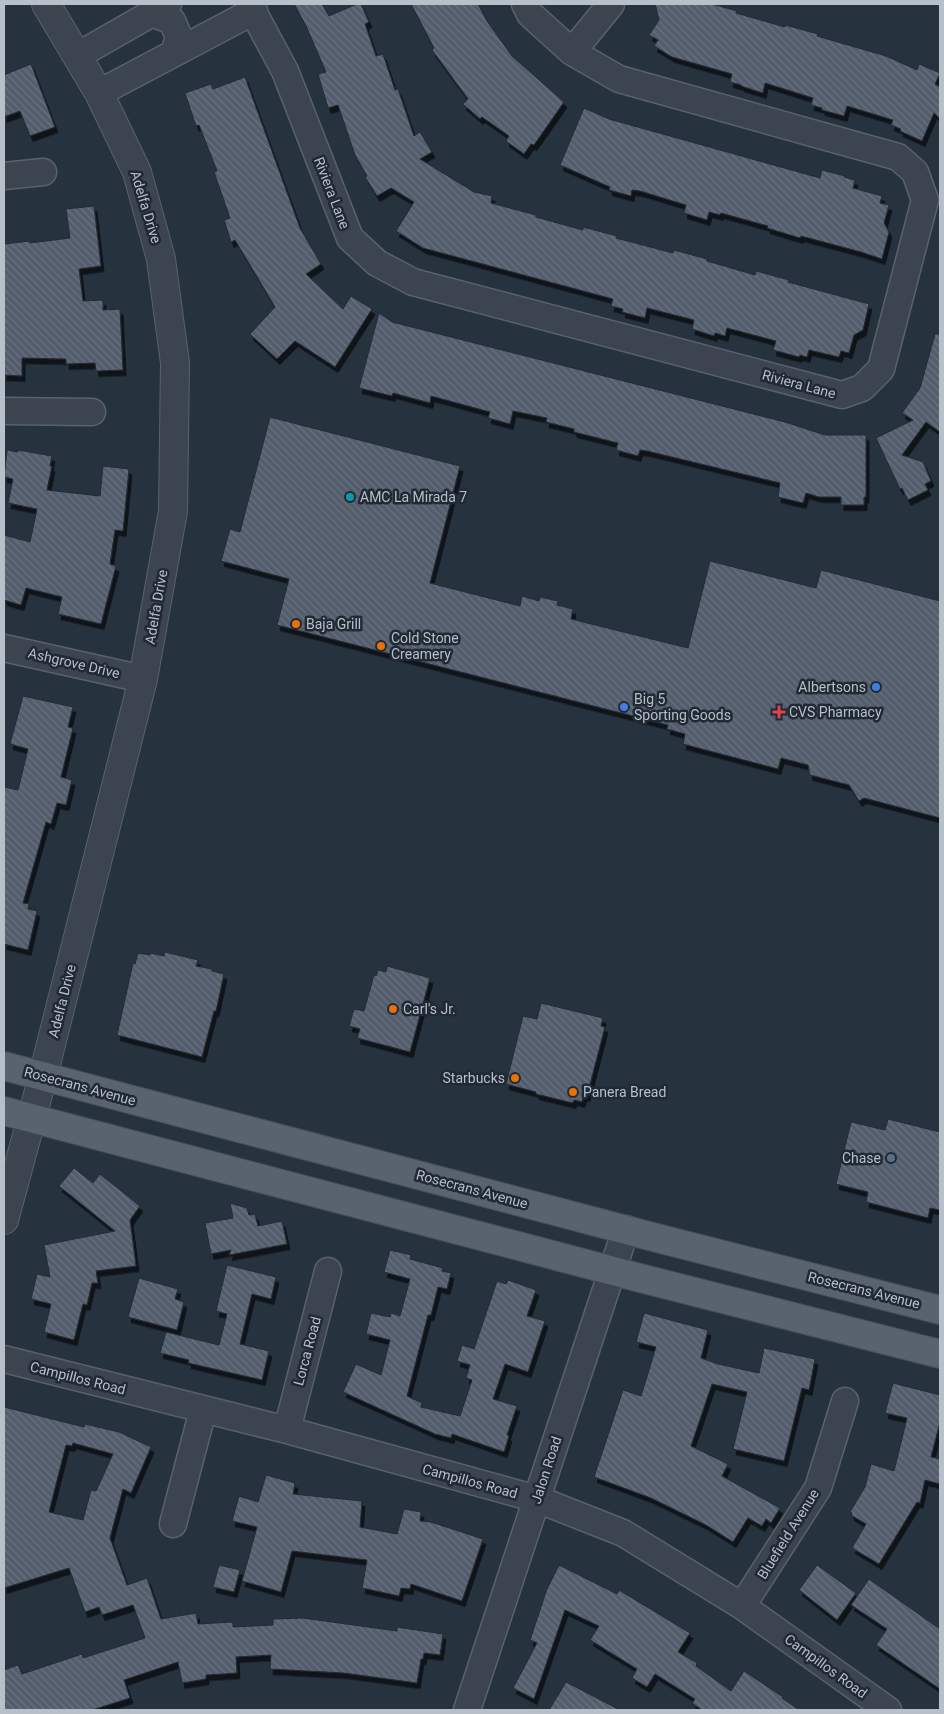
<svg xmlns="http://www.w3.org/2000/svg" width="944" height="1714" font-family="Roboto,sans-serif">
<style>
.building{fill:url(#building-back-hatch);stroke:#222b36;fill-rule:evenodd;filter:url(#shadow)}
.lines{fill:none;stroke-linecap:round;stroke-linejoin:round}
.minor-casing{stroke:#59626c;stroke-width:29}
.tertiary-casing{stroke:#59626c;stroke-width:30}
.primary-casing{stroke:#444d58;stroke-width:30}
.minor{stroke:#3b444f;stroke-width:26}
.tertiary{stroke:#3b444f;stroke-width:28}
.primary{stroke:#59636f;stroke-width:28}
.culture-dot{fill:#0f9aa8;stroke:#202934;stroke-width:2}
.food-dot{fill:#e8710a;stroke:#202934;stroke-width:2}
.shop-dot{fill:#3f7fe0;stroke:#202934;stroke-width:2}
.health-dot{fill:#e0444e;stroke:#202934;stroke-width:2}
.service-dot{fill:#5c6f8a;stroke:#202934;stroke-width:2}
.labels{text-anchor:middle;stroke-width:5;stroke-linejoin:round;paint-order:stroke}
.street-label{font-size:14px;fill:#b7bfc9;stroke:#202934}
.poi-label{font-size:14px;fill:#b7bfc9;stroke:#202934;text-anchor:start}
</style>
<defs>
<pattern id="building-back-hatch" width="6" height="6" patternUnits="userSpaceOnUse" patternTransform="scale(1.25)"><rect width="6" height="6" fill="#525d6c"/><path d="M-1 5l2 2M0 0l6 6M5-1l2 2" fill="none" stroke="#697280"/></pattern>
<filter id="shadow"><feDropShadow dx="3" dy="5.5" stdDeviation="0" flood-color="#0009"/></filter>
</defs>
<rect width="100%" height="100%" fill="#27323f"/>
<!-- building -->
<path class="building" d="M 294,4 L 322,4 L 329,16 L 357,4 L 361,4 L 369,22 L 365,24 L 376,56 L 383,54 L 395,90 L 398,89 L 414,136 L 420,132 L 432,152 L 420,159 L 474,192 L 492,196 L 491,203 L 536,215 L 536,217 L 583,230 L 583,227 L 617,236 L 616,238 L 673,253 L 674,250 L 707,259 L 707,261 L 755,275 L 756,271 L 789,280 L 788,282 L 869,304 L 863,330 L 854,335 L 849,353 L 841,351 L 839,357 L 809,350 L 807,357 L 800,355 L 799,357 L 773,350 L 776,341 L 727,328 L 725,336 L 715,333 L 714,336 L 692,329 L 694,320 L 647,308 L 645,318 L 622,312 L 623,309 L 611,306 L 613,299 L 423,248 L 396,231 L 414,202 L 391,188 L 377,196 L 365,177 L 367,176 L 355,155 L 338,105 L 328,108 L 318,74 L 326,72 L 306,26 Z
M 411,4 L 478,4 L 487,21 L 512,56 L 564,102 L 534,145 L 531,144 L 524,154 L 506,141 L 509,136 L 482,117 L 480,119 L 463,104 L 468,99 L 432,50 L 434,48 Z
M 655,4 L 712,4 L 737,11 L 736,13 L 785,27 L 785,25 L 818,34 L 817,36 L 886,56 L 917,70 L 919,64 L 940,73 L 935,84 L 940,87 L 940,119 L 934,113 L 922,141 L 900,131 L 901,129 L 891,125 L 893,120 L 847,106 L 844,116 L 822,110 L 822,108 L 811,105 L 813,98 L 765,83 L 763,93 L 741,86 L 741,85 L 730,82 L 732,74 L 672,57 L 654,46 L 658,40 L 649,35 L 659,20 Z
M 31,64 L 55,127 L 30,136 L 20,111 L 4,117 L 4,75 Z
M 245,77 L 300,228 L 321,264 L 306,274 L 343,309 L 351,296 L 372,309 L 335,367 L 295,341 L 277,359 L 250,334 L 275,307 L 235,240 L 231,242 L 224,220 L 230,218 L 214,172 L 217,171 L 199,125 L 196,126 L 185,93 L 211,84 L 213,89 Z
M 584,108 L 609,119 L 820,178 L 822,170 L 845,176 L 844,177 L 855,180 L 853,188 L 882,196 L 880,203 L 889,205 L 884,223 L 889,232 L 882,259 L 861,252 L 801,236 L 800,238 L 767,228 L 768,226 L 721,213 L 720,215 L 709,212 L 707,220 L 684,213 L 686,205 L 640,191 L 632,190 L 631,196 L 609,190 L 610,187 L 560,165 Z
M 94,206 L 101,266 L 79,269 L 83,301 L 103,300 L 103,310 L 120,309 L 123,370 L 96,371 L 95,363 L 66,364 L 66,359 L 22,358 L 22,376 L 4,375 L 4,244 L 30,241 L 30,243 L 70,238 L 66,209 Z
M 379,313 L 392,322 L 785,422 L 825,435 L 866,435 L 866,497 L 864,497 L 864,505 L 841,505 L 841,497 L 819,497 L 806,493 L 803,503 L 778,497 L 780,483 L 647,451 L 640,450 L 638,456 L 616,450 L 618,443 L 574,432 L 574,429 L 546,422 L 547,418 L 513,411 L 510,424 L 488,418 L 490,412 L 431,396 L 430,403 L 393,393 L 392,396 L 359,388 Z
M 935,334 L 940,334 L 940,432 L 926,422 L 902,455 L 923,462 L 931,481 L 925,484 L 928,490 L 908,500 L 902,488 L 900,489 L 876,438 L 913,420 L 902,413 L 920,388 Z
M 270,417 L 460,466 L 430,583 L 520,606 L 522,596 L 539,601 L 540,597 L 558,601 L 557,605 L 573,609 L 571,619 L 688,648 L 710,561 L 816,588 L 821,570 L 940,601 L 940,818 L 864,798 L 859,801 L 849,785 L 810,775 L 808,765 L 781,758 L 778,769 L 683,744 L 685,734 L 667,729 L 668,725 L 277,625 L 289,579 L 221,561 L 230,529 L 240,532 Z
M 7,450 L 18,452 L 18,450 L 52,456 L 50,466 L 52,466 L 47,490 L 100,496 L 103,466 L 129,469 L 123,531 L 115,530 L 110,564 L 116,566 L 101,624 L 58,614 L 62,597 L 26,588 L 21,605 L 4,600 L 4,535 L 30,542 L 37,509 L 8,503 L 13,479 L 4,477 Z
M 23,696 L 73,707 L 68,727 L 73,728 L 61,777 L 72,780 L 66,805 L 57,803 L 51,824 L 46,822 L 23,903 L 29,904 L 28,909 L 37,911 L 28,950 L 4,944 L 4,787 L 18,790 L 28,749 L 10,744 Z
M 165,952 L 198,960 L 196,966 L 212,969 L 212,971 L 224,974 L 216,1011 L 214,1011 L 202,1057 L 117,1035 L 133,963 L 135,964 L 138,953 L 150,955 L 150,953 L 164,956 Z
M 387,966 L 430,978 L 410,1052 L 357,1038 L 360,1029 L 349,1026 L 354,1009 L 364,1011 L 374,975 L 376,976 L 378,970 L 386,972 Z
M 541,1003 L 603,1018 L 601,1026 L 605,1027 L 587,1096 L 584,1095 L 582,1102 L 574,1100 L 573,1103 L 536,1094 L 536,1092 L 506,1084 L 523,1016 L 537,1019 Z
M 888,1119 L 940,1132 L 940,1210 L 930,1208 L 928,1218 L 866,1202 L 868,1192 L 836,1184 L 851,1122 L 885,1130 Z
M 74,1168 L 93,1183 L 100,1174 L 140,1206 L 130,1220 L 136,1266 L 96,1271 L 98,1283 L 92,1283 L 87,1305 L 83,1304 L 74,1340 L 44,1332 L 51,1304 L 31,1299 L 37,1274 L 50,1277 L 44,1245 L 115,1231 L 59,1186 Z
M 230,1203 L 247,1208 L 249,1215 L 255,1214 L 258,1226 L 282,1221 L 287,1244 L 229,1255 L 231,1250 L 211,1254 L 205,1223 L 233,1218 Z
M 390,1250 L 411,1255 L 410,1259 L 443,1268 L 442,1271 L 451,1273 L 447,1289 L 438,1287 L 431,1315 L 428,1315 L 407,1396 L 422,1403 L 421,1407 L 460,1416 L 472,1380 L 466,1378 L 470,1365 L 457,1361 L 462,1345 L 474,1349 L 497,1281 L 506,1284 L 508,1280 L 536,1290 L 527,1316 L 545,1321 L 528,1372 L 505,1364 L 493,1399 L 517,1406 L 507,1435 L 509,1436 L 504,1452 L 452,1434 L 451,1438 L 435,1434 L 343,1392 L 356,1364 L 381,1375 L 390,1340 L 366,1334 L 371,1313 L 390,1317 L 391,1313 L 400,1316 L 410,1279 L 384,1272 Z
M 227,1265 L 276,1277 L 271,1299 L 252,1294 L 240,1344 L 269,1351 L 262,1380 L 188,1363 L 189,1360 L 160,1353 L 166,1332 L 219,1345 L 227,1314 L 216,1311 Z
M 139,1278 L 178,1289 L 175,1299 L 184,1302 L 177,1330 L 128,1317 Z
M 644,1313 L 708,1330 L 701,1358 L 718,1364 L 759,1373 L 764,1348 L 815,1359 L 809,1390 L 802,1388 L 784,1461 L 733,1449 L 747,1392 L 712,1384 L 691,1446 L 728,1464 L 722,1476 L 780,1508 L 771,1523 L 766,1519 L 762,1526 L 748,1518 L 733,1542 L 706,1525 L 651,1498 L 594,1477 L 623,1390 L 641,1396 L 656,1347 L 636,1342 Z
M 893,1383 L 940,1395 L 940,1422 L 931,1457 L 940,1459 L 940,1484 L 925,1480 L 920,1503 L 917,1502 L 879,1564 L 852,1548 L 866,1524 L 851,1515 L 852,1513 L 850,1512 L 865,1487 L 871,1464 L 894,1471 L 907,1418 L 885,1413 Z
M 4,1407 L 84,1427 L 85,1424 L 119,1432 L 151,1447 L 131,1493 L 123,1489 L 110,1538 L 127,1585 L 147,1578 L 161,1619 L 196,1613 L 198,1624 L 233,1622 L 233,1627 L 273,1625 L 273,1619 L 303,1618 L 397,1631 L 397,1627 L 443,1634 L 440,1655 L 424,1653 L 423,1659 L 421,1659 L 417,1683 L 344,1673 L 270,1669 L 271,1655 L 236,1657 L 237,1673 L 206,1675 L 206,1679 L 182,1683 L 178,1662 L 124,1680 L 130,1698 L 92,1710 L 4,1710 L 4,1670 L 18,1665 L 22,1674 L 82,1654 L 83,1658 L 145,1638 L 133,1605 L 102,1615 L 99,1607 L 85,1612 L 69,1568 L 4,1588 ZM 73,1443 L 113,1454 L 96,1491 L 91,1490 L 83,1520 L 49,1512 L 66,1445 L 72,1446 Z
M 266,1475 L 295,1483 L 293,1494 L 362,1501 L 360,1527 L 397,1534 L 404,1509 L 421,1512 L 420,1521 L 431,1522 L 483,1539 L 462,1601 L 411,1584 L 410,1589 L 401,1588 L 399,1596 L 362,1588 L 367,1560 L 292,1551 L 281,1592 L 242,1581 L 257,1527 L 232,1521 L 239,1496 L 258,1502 Z
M 219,1565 L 240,1570 L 234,1592 L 213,1587 Z
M 559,1565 L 617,1594 L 619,1590 L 690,1633 L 678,1652 L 697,1663 L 696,1666 L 731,1691 L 744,1671 L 783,1697 L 782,1698 L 799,1710 L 702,1710 L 692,1703 L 695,1699 L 655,1674 L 647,1687 L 632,1678 L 637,1669 L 590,1640 L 599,1626 L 565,1610 L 534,1699 L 513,1688 L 537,1643 L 530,1640 L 547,1589 Z
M 817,1565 L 856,1593 L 837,1620 L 799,1590 Z
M 869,1579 L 940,1629 L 940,1689 L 876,1645 L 887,1629 L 851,1605 Z
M 566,1682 L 620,1710 L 549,1710 Z"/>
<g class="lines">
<!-- minor casing -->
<g class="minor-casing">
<path id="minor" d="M 249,4 L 285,71 L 350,238 L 377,263 L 413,282 L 842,395 L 862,388 L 881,369 L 925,200 L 915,172 L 898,157 L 619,79 L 572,52 L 530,14 L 525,4
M 152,13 L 172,21 L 179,37 L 174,53
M 572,52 L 611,4
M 77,56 L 168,4
M 99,93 L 254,11
M 4,176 L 43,172
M 4,411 L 92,412
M 4,648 L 143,679
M 4,1359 L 287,1430 L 537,1499 L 623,1533 L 742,1606 L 888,1710
M 287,1430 L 328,1271
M 173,1524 L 203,1410
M 742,1606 L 818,1488 L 845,1401
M 467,1710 L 626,1229"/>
</g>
<!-- tertiary casing -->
<g class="tertiary-casing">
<path id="tertiary" d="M 4,1220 L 43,1076 L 143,679 L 173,511 L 175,363 L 161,259 L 137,172 L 99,93 L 46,4"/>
</g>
<!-- primary casing -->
<g class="primary-casing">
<path id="primary" d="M 4,1066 L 653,1237 L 940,1310
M 4,1111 L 640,1278 L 940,1354"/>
</g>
<!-- minor -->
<use href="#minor" class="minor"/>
<!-- tertiary -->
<use href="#tertiary" class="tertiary"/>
<!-- primary -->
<use href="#primary" class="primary"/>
</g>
<!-- markers -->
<circle class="culture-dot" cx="350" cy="497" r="5"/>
<g class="food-dot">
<circle cx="296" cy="624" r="5"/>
<circle cx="381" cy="646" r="5"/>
<circle cx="393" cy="1009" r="5"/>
<circle cx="515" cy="1078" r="5"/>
<circle cx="573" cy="1092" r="5"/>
</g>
<g class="shop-dot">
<circle cx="876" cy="687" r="5"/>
<circle cx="624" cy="707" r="5"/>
</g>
<path class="health-dot" d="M776.5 704.5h5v5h5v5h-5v5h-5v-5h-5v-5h5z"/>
<circle class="service-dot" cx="891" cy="1158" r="5"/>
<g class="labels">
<!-- street labels -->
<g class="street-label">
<text transform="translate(332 193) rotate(69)" y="5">Riviera Lane</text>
<text transform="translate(146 207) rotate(73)" y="5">Adelfa Drive</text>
<text transform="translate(799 384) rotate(15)" y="5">Riviera Lane</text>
<text transform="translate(156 607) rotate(-80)" y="5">Adelfa Drive</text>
<text transform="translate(74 663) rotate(13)" y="5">Ashgrove Drive</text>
<text transform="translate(62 1001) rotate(-76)" y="5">Adelfa Drive</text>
<text transform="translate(80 1086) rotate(15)" y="5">Rosecrans Avenue</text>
<text transform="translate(472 1189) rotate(15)" y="5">Rosecrans Avenue</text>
<text transform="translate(864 1290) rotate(14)" y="5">Rosecrans Avenue</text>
<text transform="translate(307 1351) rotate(-75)" y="5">Lorca Road</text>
<text transform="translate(78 1378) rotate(14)" y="5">Campillos Road</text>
<text transform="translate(546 1470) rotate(-72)" y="5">Jalon Road</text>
<text transform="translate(470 1481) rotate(15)" y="5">Campillos Road</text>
<text transform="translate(788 1534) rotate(-58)" y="5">Bluefield Avenue</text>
<text transform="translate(826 1666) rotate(36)" y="5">Campillos Road</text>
</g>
<!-- poi labels -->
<g class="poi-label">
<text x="360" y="502">AMC La Mirada 7</text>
<text x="306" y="629">Baja Grill</text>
<text x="391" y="643">Cold Stone<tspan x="391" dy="16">Creamery</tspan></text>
<text x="866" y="692" text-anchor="end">Albertsons</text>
<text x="634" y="704">Big 5<tspan x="634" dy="16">Sporting Goods</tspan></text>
<text x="789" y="717">CVS Pharmacy</text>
<text x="403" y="1014">Carl's Jr.</text>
<text x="505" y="1083" text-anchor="end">Starbucks</text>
<text x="583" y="1097">Panera Bread</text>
<text x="881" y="1163" text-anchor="end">Chase</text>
</g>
</g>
<!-- border -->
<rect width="944" height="1714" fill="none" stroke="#b7bfc9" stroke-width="10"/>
</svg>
